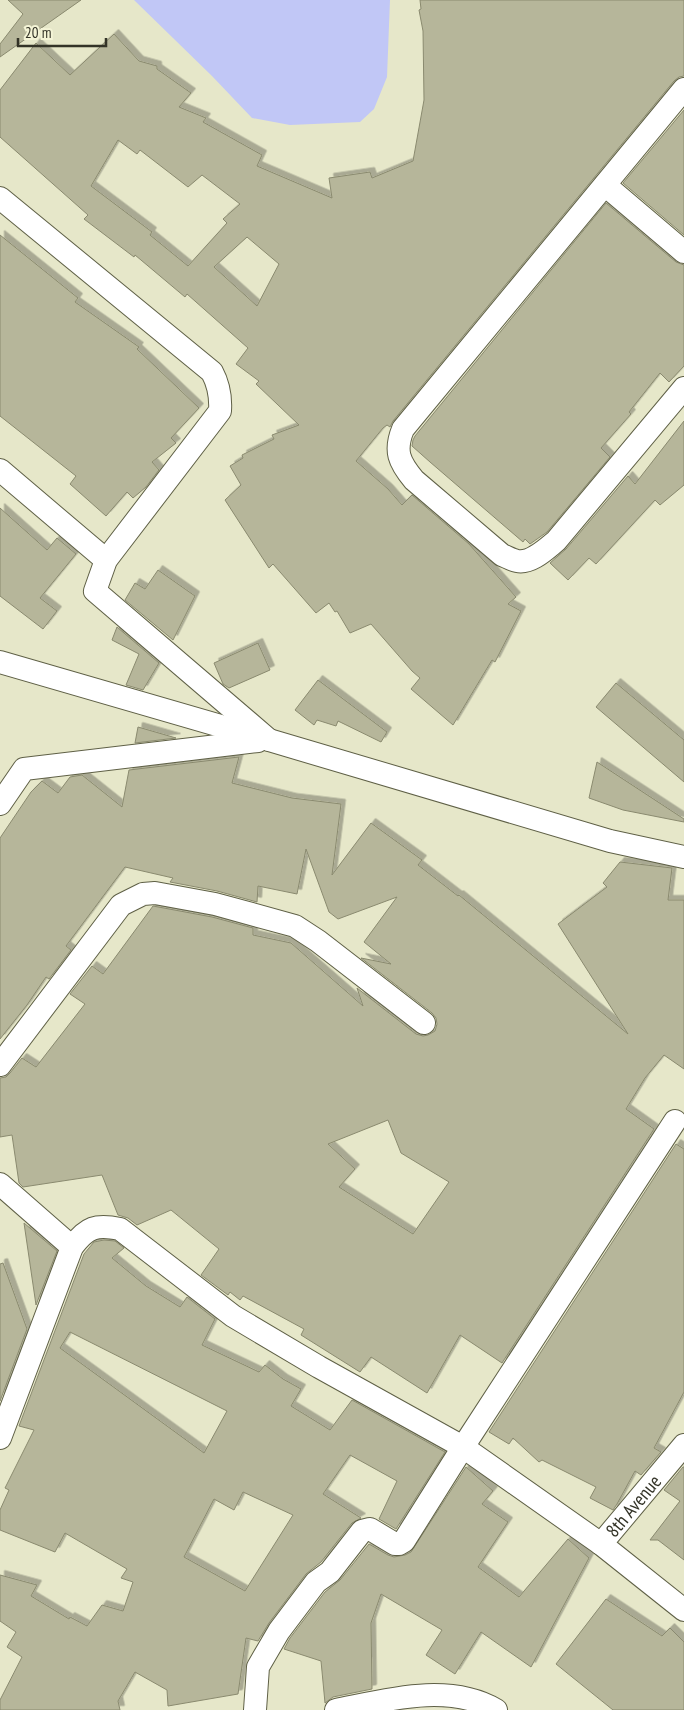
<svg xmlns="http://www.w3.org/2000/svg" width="684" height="1710" font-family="'PT Sans Narrow',sans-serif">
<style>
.water{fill:#c1c7f6}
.building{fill:#b6b69a;stroke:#8a8a6f;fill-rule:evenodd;filter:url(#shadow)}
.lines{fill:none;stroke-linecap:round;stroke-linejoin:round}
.minor-casing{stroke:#5f6046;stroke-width:24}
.minor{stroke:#fff;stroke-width:22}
.labels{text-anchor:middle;stroke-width:4.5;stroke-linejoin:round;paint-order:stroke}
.street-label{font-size:19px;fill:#333327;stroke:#f4f4d6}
</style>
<defs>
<filter id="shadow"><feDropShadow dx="4.5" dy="-4.5" stdDeviation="0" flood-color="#0004"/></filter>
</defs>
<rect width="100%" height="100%" fill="#e6e7c9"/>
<!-- water -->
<path class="water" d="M 134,0 L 390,0 L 387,77 L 374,109 L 360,122 L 290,125 L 252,118 L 212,76 Z"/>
<!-- building -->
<path class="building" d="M 8,0 L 81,0 L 0,57 L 0,44 L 23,14 Z
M 420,0 L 684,0 L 684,76 L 679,77 L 674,81 L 393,421 L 390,427 L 387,425 L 383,428 L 356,461 L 388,489 L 402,505 L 412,495 L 469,544 L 516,597 L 508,604 L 521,611 L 495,662 L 492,660 L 453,725 L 411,689 L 420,678 L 412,671 L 371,624 L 350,633 L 337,611 L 335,612 L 329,603 L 316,613 L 273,564 L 269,568 L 225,500 L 241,485 L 230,466 L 243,458 L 242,455 L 274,439 L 272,435 L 299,425 L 256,384 L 259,381 L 236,364 L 248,348 L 187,294 L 185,297 L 135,255 L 134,257 L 84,219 L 88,215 L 0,137 L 0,90 L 36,43 L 70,75 L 114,34 L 139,61 L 157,66 L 157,69 L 191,93 L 179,107 L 206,118 L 203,122 L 262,155 L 257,166 L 332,198 L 329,178 L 370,172 L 372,178 L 413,161 L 424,100 L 423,31 L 419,10 L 421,9 ZM 118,140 L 137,154 L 140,150 L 188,187 L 202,175 L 240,204 L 223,219 L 227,223 L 188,266 L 150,235 L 152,232 L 91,186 ZM 247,237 L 279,264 L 257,306 L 214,267 Z
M 684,110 L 684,235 L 623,183 Z
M 606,203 L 676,262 L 684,265 L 684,366 L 669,382 L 660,373 L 629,412 L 631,414 L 601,448 L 610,457 L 547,532 L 530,544 L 525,539 L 523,542 L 430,462 L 412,446 L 413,440 L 415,436 Z
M 0,235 L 78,298 L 75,302 L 139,347 L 137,349 L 199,408 L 171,438 L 176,443 L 152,462 L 159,470 L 146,487 L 133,498 L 127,492 L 106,516 L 70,484 L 76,476 L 0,416 Z
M 684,421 L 684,485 L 660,505 L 655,500 L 596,564 L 589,558 L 568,580 L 550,563 L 566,549 L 628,476 L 635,484 Z
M 0,508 L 47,550 L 57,538 L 76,554 L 40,598 L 57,611 L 43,629 L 0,596 Z
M 158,570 L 195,596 L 173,640 L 125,600 L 135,583 L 145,589 Z
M 117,627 L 159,663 L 143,690 L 126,685 L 139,654 L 112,640 Z
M 258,643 L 270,670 L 229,688 L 223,684 L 214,663 Z
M 318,680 L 387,732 L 381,742 L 338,721 L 336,726 L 317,720 L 314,725 L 295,710 Z
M 616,683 L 684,740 L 684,782 L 596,707 Z
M 138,727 L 176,738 L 135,743 Z
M 239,757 L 232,783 L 292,798 L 341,804 L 332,875 L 371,823 L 422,860 L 418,865 L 458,896 L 459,895 L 628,1034 L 558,924 L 607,887 L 603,883 L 620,862 L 672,868 L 668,900 L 684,900 L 684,1069 L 664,1055 L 645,1078 L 626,1109 L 654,1129 L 502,1363 L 460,1335 L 427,1393 L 371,1357 L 360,1372 L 301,1335 L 304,1329 L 243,1296 L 240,1300 L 230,1292 L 228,1295 L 201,1275 L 219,1249 L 171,1210 L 137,1225 L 128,1218 L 118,1215 L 102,1175 L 23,1187 L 19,1183 L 12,1135 L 0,1137 L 0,1078 L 6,1077 L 10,1073 L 22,1058 L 36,1067 L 85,1004 L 70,994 L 92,966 L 103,974 L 153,906 L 212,917 L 253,928 L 253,935 L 291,943 L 363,1006 L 357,988 L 416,1034 L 423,1036 L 428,1035 L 435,1031 L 437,1024 L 436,1018 L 432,1013 L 361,958 L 391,964 L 364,942 L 397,897 L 338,919 L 329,912 L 306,849 L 297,894 L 258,886 L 257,902 L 217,891 L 170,882 L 173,878 L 125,867 L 66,946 L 71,950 L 49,979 L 46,977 L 27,1005 L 0,1039 L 0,838 L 31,792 L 42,781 L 58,793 L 70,777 L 82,775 L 122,807 L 129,770 ZM 388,1120 L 401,1153 L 449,1182 L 413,1234 L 339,1187 L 355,1169 L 328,1144 Z
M 597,762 L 684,819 L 684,822 L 623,810 L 589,798 Z
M 676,1144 L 684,1149 L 684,1392 L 654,1448 L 661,1452 L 641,1475 L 635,1471 L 617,1504 L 613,1510 L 590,1498 L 596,1487 L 542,1460 L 539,1462 L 513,1438 L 509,1444 L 489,1432 Z
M 24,1223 L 57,1251 L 36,1305 Z
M 104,1240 L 115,1241 L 124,1248 L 112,1258 L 146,1286 L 180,1307 L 187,1297 L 215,1319 L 202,1345 L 259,1372 L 265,1365 L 283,1379 L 301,1389 L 291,1406 L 330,1430 L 352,1400 L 445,1452 L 396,1529 L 379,1519 L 397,1481 L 350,1455 L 323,1494 L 361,1518 L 352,1523 L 321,1562 L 306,1574 L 269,1623 L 258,1641 L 246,1638 L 238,1694 L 168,1706 L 167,1690 L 135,1672 L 118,1701 L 120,1710 L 0,1710 L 0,1700 L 22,1657 L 7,1647 L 16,1632 L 0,1621 L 0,1575 L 37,1585 L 31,1596 L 69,1619 L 70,1617 L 87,1626 L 102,1605 L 123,1611 L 133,1582 L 121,1578 L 127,1569 L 65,1533 L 55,1552 L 0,1530 L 0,1510 L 9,1490 L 5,1488 L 34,1430 L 19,1426 L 84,1254 L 94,1242 ZM 70,1332 L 227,1411 L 204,1453 L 60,1348 ZM 243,1492 L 293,1515 L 245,1591 L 184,1557 L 214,1499 L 234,1510 Z
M 3,1263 L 27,1329 L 0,1401 L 0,1264 Z
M 466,1467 L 493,1491 L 482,1504 L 508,1522 L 478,1567 L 519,1597 L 568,1539 L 589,1558 L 531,1667 L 481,1632 L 455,1674 L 426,1655 L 442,1630 L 381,1594 L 371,1623 L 372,1689 L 333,1697 L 325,1703 L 321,1661 L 284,1649 L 290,1638 L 325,1592 L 340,1580 L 369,1544 L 388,1555 L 394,1557 L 405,1555 L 411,1552 Z
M 683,1467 L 684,1467 L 684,1560 L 658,1540 L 650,1540 L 680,1501 L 664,1490 Z
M 606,1599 L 662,1636 L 670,1628 L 684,1642 L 684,1710 L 613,1710 L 556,1664 Z"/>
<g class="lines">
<!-- minor casing -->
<g class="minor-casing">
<g id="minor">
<path d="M 684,89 L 403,429 C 394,451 399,462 414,480 L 502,555 C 507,557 512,560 517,561 C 531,564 546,549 556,541 L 684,388"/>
<path d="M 605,185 L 684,252"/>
<path d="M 0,198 L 212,372 C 219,385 221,396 220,411 L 106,560 L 95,591 L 269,740"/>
<path d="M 0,470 L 106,560"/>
<path d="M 0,662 L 269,740 L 610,841 L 684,857"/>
<path d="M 0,804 L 24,769 L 258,741"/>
<path d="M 0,1065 L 121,905 L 143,894 L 155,893 L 215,904 L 295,926 L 318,941 L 424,1023"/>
<path d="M 0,1184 L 72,1247"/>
<path d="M 0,1438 L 72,1247 C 87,1227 96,1224 120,1229 L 233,1316 L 319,1367 L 463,1447 L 601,1544 L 684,1610"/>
<path id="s1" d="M 601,1544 L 684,1445"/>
<path d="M 255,1710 L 258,1667 L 279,1631 L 316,1582 L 330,1572 L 362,1531 L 370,1529 L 395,1544 L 399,1544 L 404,1541 L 463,1447 L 675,1121"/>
<path d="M 336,1710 C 386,1700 449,1682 496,1710"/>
</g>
</g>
<!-- minor -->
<use href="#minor" class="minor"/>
</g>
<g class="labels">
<!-- street labels -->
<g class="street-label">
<text dy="7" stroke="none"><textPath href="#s1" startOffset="50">8th Avenue</textPath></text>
</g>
</g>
<!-- scale -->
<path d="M18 38v8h88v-8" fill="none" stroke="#333327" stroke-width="2.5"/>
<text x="25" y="38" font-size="15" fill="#333327" stroke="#f4f4d6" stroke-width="4" paint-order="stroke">20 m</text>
</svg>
